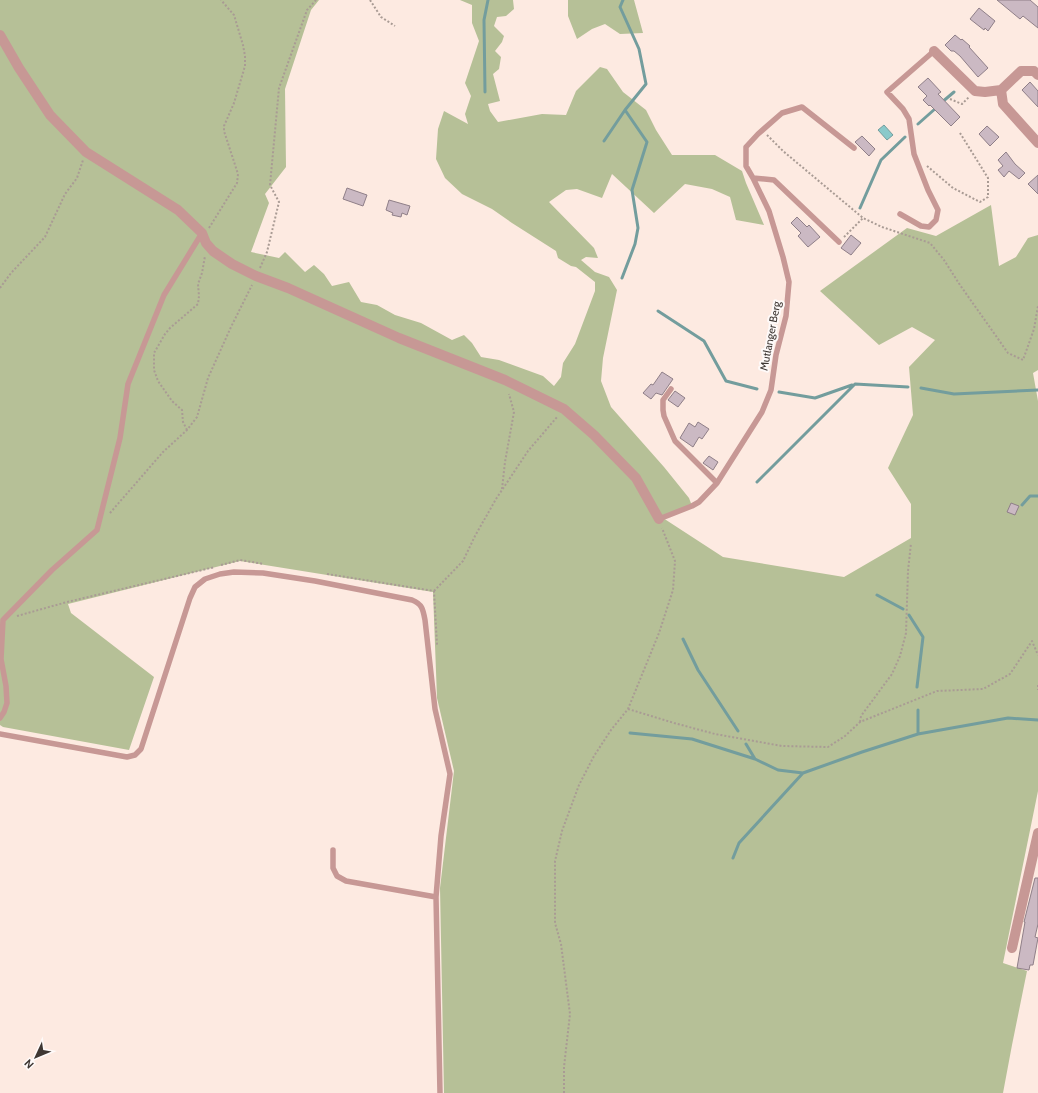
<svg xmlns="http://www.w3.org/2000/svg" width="1038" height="1093" font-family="Cabin,sans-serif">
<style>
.green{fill:#b6c097}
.water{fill:#8ac9ca;stroke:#739d9d}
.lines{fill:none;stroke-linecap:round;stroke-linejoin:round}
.stream{stroke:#739d9d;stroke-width:3}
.building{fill:#cbb9c3;stroke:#8f7f88}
.path{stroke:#a99b94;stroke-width:2;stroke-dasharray:2 2;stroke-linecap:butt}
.service{stroke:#c79895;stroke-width:5.5}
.minor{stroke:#c79895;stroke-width:10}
.labels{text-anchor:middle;stroke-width:4;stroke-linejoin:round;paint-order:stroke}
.street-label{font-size:11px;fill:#3e3733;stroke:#fefaf9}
</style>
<rect width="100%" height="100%" fill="#fdeae1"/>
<!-- green -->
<path class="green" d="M 0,0 L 319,0 L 311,10 L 285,89 L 286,167 L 265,194 L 269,203 L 251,252 L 279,258 L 285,252 L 305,272 L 314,265 L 324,274 L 332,286 L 349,282 L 361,302 L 377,305 L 395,315 L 421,323 L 452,340 L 464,335 L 472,343 L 481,357 L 499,360 L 543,376 L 554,386 L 561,377 L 563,363 L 575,344 L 595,291 L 595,282 L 576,267 L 571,266 L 558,258 L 556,251 L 512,223 L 492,209 L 462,194 L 445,178 L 436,159 L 438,129 L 444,111 L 468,124 L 465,114 L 471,96 L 465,83 L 479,41 L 472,23 L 472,5 L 460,0 L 513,0 L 514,9 L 506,16 L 497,17 L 494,26 L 504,36 L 502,42 L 495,51 L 501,57 L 499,69 L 493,74 L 500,101 L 488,104 L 490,111 L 498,122 L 542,114 L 566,115 L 576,91 L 600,67 L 607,69 L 623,92 L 646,110 L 656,130 L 672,155 L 715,155 L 742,171 L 746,183 L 764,225 L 736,220 L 730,197 L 712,189 L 685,184 L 654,213 L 612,174 L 602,198 L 577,189 L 566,190 L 549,202 L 594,248 L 598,258 L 586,257 L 581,260 L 595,272 L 609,277 L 617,290 L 603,358 L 601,381 L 611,407 L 664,467 L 689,498 L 692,506 L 663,518 L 723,557 L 844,577 L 911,538 L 911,504 L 888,468 L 913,415 L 909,367 L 935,340 L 912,327 L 879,345 L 820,291 L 907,228 L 936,236 L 991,205 L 999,266 L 1016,257 L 1028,238 L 1038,235 L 1038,370 L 1033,373 L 1038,401 L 1038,791 L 1003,963 L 1027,971 L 1012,1045 L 1003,1093 L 444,1093 L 440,888 L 454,771 L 437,698 L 433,592 L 240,561 L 68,604 L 71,613 L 154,677 L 129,750 L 3,727 L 0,725 Z
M 568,0 L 634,0 L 643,33 L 620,34 L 605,24 L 592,29 L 577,39 L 568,16 Z"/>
<!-- water -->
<path class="water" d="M 884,125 L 893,135 L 887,140 L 878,130 Z"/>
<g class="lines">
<!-- stream -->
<path class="stream" d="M 485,92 L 484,20 L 488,0
M 941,103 L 954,92
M 918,124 L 936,108
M 604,141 L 625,110
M 860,208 L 881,160 L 905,137
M 622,278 L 635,244 L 638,228 L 632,190 L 647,142 L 625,110 L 646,84 L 639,49 L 620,7 L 623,0
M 658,311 L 704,341 L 726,381 L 757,389
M 921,388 L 954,394 L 1038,390
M 779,392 L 815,398 L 852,385
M 757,482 L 855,384 L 908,387
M 1022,505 L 1030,496 L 1038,496
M 877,595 L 903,609
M 909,615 L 923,637 L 917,687
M 683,639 L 698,670 L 738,731
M 630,733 L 692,739 L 755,759 L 778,770 L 803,773 L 862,752 L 918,734 L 1008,718 L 1038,720
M 918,734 L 918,710
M 746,744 L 755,759
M 733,858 L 739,843 L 803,773"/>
</g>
<!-- building -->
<path class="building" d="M 997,0 L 1030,0 L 1038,7 L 1038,28 L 1023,16 L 1020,19 Z
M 979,8 L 995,21 L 988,31 L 985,28 L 984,30 L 970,19 Z
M 955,35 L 961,40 L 962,39 L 970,46 L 969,47 L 988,68 L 978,77 L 960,56 L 954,51 L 951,51 L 945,45 Z
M 928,78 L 941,92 L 938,94 L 960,117 L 951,126 L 930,105 L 929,106 L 923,100 L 927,96 L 918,87 Z
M 1030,82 L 1038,91 L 1038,107 L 1022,90 Z
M 987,126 L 999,137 L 990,146 L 979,134 Z
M 862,136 L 875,149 L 869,156 L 855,142 Z
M 1006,152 L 1015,164 L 1025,173 L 1019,179 L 1009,171 L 1004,177 L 998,170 L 1003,166 L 998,160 Z
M 1038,175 L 1038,194 L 1028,184 Z
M 347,188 L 367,195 L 363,206 L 343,199 Z
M 389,200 L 410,206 L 407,215 L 402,213 L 401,217 L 392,215 L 393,213 L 386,210 Z
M 797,217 L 807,227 L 809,225 L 820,237 L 808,247 L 798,236 L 801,233 L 791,223 Z
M 851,235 L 861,243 L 851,255 L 841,248 Z
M 662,372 L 673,379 L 662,395 L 656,393 L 651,399 L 643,393 L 651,384 L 653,385 Z
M 675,391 L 685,398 L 678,407 L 668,400 Z
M 698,422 L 709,429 L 702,439 L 699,437 L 693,447 L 680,438 L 689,423 L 695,427 Z
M 709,456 L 718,462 L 713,470 L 703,463 Z
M 1011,503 L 1019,506 L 1015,515 L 1007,512 Z
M 1035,878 L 1038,878 L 1038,924 L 1035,937 L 1038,938 L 1033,965 L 1030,965 L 1029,970 L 1017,968 L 1025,922 L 1024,922 Z"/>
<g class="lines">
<!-- path -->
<path class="path" d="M 370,0 L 381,17 L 395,26
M 950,99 L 962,104 L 969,97
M 767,135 L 783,151 L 863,218 L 882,227 L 930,243 L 944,260 L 960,285 L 1008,353 L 1023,360 L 1034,329 L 1038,306
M 927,166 L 953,188 L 980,202 L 988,197 L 988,178 L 960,133
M 209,228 L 237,183 L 238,174 L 224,131 L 224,126 L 234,103 L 245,66 L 245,56 L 243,45 L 234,15 L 221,0
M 844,237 L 863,218
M 260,268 L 267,252 L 279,202 L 270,185 L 279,88 L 307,10 L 316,0
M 0,288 L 11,273 L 45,237 L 65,194 L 77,178 L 83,160
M 187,430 L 183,422 L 182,410 L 172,401 L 158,381 L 154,370 L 154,353 L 165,334 L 170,328 L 198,304 L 199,296 L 198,284 L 202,273 L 205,256
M 502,489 L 505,462 L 514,412 L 509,394
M 110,513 L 163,452 L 187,430 L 197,417 L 208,378 L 231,327 L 252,285
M 221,565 L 240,560 L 264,564
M 327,574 L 434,591 L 437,645
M 434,591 L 463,561 L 475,536 L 496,499 L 528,451 L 557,417
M 17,616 L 67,602 L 215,567
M 1038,685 L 1038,690
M 628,709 L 674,723 L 715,734 L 782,746 L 828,747 L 845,736 L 860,722 L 937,691 L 983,689 L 1010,674 L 1032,641 L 1038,655
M 860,722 L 861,716 L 892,674 L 900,656 L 906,633 L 908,571 L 911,543
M 564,1093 L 564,1067 L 570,1014 L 561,944 L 555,923 L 555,861 L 562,831 L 579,785 L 594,756 L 611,730 L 628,709 L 659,633 L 673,590 L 675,561 L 662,528"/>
<!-- service -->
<path class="service" d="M 753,178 L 746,166 L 746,147 L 758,134 L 782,113 L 802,107 L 854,148
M 900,214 L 921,226 L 929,227 L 936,220 L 938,210 L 928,190 L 914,154 L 909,119 L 903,109 L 887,92 L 934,51
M 671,389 L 663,400 L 663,410 L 664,416 L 675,441 L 717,483
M 659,519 L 692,506 L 699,502 L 717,483 L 762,412 L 771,390 L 776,355 L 786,316 L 789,282 L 783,257 L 769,211 L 753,178 L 774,180 L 839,242
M 0,718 L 4,712 L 7,703 L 6,686 L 1,659 L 3,620 L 52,570 L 97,530 L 120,438 L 128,384 L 164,295 L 202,233
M 0,734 L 127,757 L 135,755 L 141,749 L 190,598 L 195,587 L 205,579 L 220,574 L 234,572 L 263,573 L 315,581 L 412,600 C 422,604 423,609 425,620 L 435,709 L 450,774 L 441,836 L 436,897 L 440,1093
M 333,850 L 333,868 L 337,876 L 346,881 L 436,897"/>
<!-- minor -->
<path class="minor" d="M 0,35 L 19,68 L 50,115 L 86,152 L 178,210 L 202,233 L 206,243 L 213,251 L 232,264 L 256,276 L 288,288 L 399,338 L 505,380 L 564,409 L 594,435 L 636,478 L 659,519
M 934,51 L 975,91 L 985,92 L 1001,90
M 1038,75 L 1034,71 L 1021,71 L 1001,90 L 1003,104 L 1038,143
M 1012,948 L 1038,833"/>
</g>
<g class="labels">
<!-- street labels -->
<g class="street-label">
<text transform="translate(770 336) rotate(-79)" y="4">Mutlanger Berg</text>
</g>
</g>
<!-- north arrow -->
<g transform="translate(36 1057) rotate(226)" stroke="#fefaf9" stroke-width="3" paint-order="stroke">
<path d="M0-3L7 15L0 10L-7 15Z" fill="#3e3733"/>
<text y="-6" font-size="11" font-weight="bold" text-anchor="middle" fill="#3e3733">N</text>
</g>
</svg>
